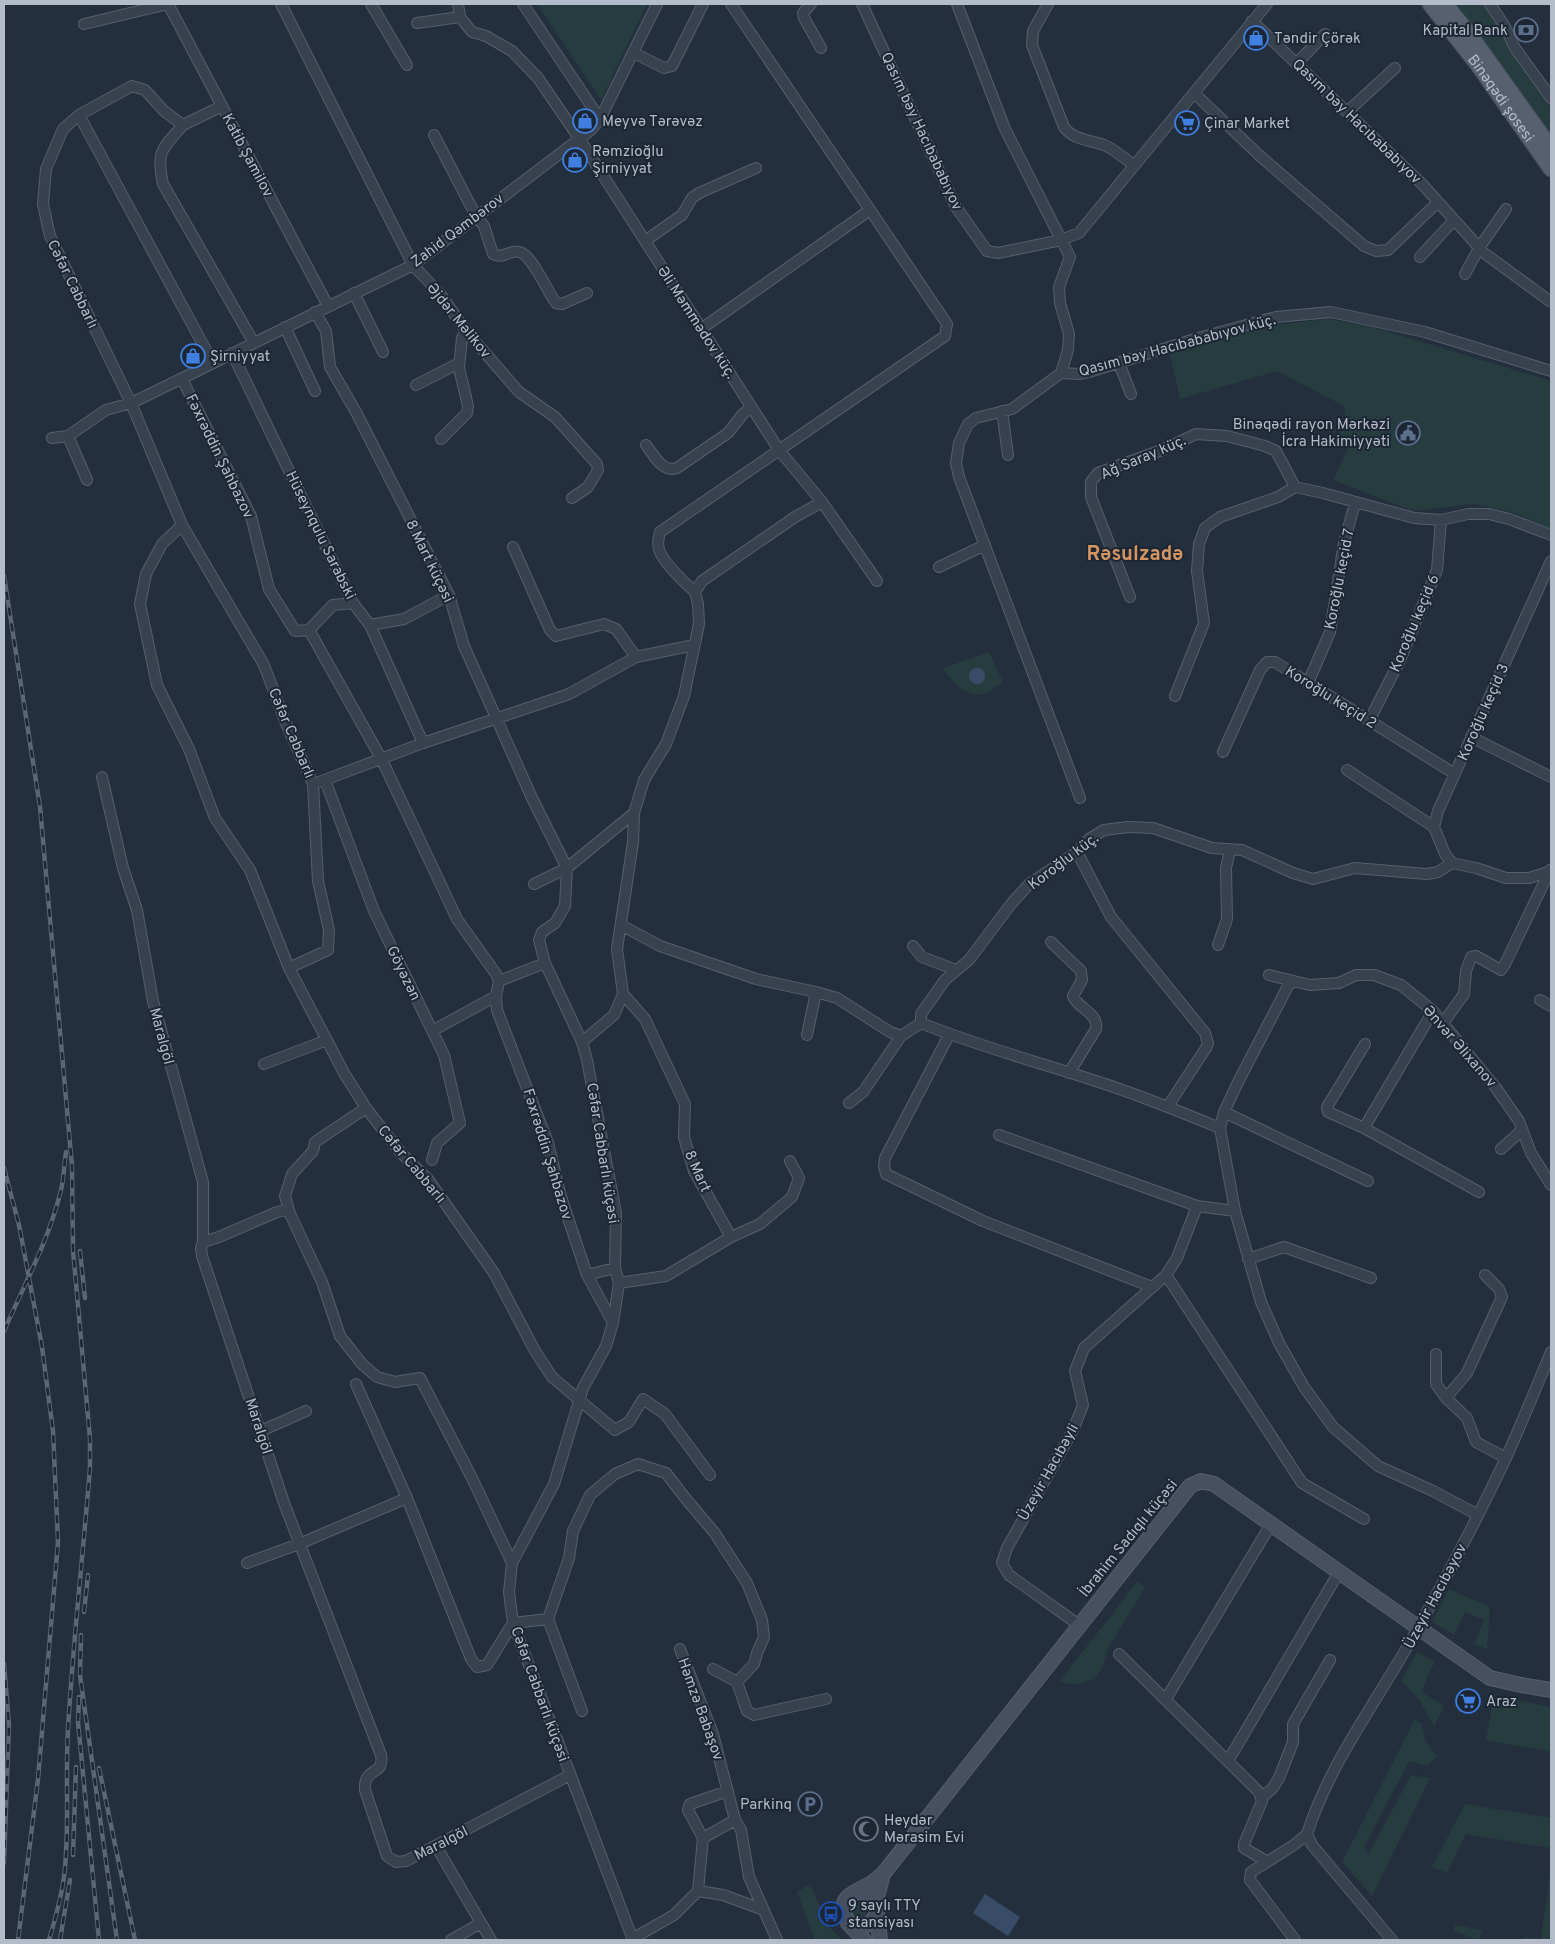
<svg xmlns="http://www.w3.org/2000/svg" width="1555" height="1944" font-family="Overpass,sans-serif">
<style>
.green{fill:#263c3f}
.water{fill:#394c67}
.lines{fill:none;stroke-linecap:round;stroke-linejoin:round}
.street-casing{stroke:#565f6c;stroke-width:12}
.secondary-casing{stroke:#565f6c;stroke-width:16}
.primary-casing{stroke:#414a57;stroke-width:17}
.street{stroke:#38414e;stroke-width:10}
.secondary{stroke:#465061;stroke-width:14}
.primary{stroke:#56606e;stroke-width:15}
.rail-casing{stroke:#5a6575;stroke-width:4.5}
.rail{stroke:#1d2633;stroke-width:2.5;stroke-dasharray:8;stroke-linecap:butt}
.labels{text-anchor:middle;stroke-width:4;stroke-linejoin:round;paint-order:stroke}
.poi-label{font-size:15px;fill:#b4bcc9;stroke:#1d2633;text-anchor:start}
.street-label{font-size:15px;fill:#b4bcc9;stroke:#1d2633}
.district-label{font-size:20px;font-weight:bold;fill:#d59563;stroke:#1d2633}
</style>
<rect width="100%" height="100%" fill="#242f3e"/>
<!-- green -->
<path class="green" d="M 537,4 L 647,4 L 601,100 Z
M 1452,4 L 1484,4 L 1487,7 L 1517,61 L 1551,108 L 1551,137 Z
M 1329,319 L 1376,328 L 1551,381 L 1551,529 L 1515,513 L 1474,504 L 1413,511 L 1333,480 L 1348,449 L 1335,443 L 1346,420 L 1344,406 L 1277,371 L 1180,399 L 1170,354 L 1262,326 Z
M 989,652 L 1003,682 C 997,685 991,691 985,693 C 966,700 953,682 943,668 Z
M 1138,1581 L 1145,1588 L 1108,1648 L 1103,1666 L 1095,1679 L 1076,1685 L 1059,1682 Z
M 1449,1589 L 1490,1607 L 1487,1649 L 1474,1644 L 1484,1620 L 1465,1612 L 1454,1635 L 1432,1622 Z
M 1417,1652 L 1435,1662 L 1428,1674 L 1422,1692 L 1444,1706 L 1434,1727 L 1420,1701 L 1401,1680 Z
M 1494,1696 L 1551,1707 L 1551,1752 L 1486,1740 Z
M 1415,1719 L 1422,1724 L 1425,1740 L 1437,1756 L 1428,1766 L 1409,1761 L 1365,1846 L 1368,1855 L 1411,1775 L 1430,1778 L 1372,1896 L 1342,1862 Z
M 1465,1804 L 1551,1818 L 1551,1848 L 1466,1834 L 1447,1873 L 1432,1867 Z
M 1551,1865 L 1551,1940 L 1525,1940 L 1525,1937 L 1541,1939 Z
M 810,1884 L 830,1928 L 842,1940 L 815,1940 L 797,1892 Z
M851 1910a8 8 0 1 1 16 0a8 8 0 1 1-16 0Z
M 1455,1925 L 1482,1930 L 1479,1940 L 1454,1931 Z"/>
<!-- water -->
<path class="water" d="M969 676a8 8 0 1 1 16 0a8 8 0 1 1-16 0Z
M 985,1894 L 1020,1917 L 1008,1936 L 973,1913 Z"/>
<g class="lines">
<!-- street casing -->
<g class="street-casing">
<path id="street" d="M 168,4 L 328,306
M 281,4 L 413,265 L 441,295 L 466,331 L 519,392 L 555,417 L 597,464 L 598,470 L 588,487 L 572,498
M 371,4 L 407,65
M 458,4 L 460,17 L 472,32 L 486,36 L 512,51 L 538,78 L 579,138 L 779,450 L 822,502 L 877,581
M 523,4 L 600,119
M 811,4 L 803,13 L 804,18 L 821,48
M 862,4 L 956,207 L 987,251 L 998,253 L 1061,240 L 1079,233 L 1267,4
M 957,4 L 1005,129 L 1070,257 L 1059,287 L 1060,303 L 1069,334 L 1068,350 L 1061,373
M 1048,4 L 1033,31 L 1032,45 L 1064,127 C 1073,140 1090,140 1104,145 C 1114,149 1125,159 1134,165
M 1490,4 L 1504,25 L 1515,48 L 1551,98
M 1252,21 L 1422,184 L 1484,253 L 1551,302
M 417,23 L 460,17
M 84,24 L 168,4
M 634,53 L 664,68 L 672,66 L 703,4
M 1297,63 L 1325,34
M 1194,93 L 1260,156 L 1364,246 L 1376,251 L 1388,250 L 1438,202
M 222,106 L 183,125 L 164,111 L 145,90 L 132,86 L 79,115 L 63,129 L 46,169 L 43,204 L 50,236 L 131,403 L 182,525 L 264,665 L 285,721 L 313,784 L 318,881 L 329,930 L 328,950 L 289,968
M 1347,112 L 1395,68
M 79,115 L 213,363
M 183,125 C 162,149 156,151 163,184 L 254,343
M 434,135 L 476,216 L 484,226 L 493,254 C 503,260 510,249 519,252 C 532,254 548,293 556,303 L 562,304 L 587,293
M 645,241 L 682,215 L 692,198 L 699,193 L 756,168
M 1420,257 L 1454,220
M 1465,274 L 1479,248 L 1506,209
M 354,293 L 383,352
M 315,312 L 326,331 L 330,367 L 356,412 L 449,595 L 464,646 L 532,798 L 567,868 L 565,906 L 555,923 L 542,932 L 539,940 L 545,963
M 285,327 L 315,391
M 701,329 L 870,210
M 232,353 L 353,603 L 370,625 L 423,743
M 1119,363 L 1131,394
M 182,379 L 251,516 L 269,589 L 295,631 L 309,630
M 416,385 L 459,363
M 1002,411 L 1008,455
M 68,436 L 87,480
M 52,438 L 68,436 L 106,410 L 131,403 L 146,396 L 413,265 L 591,130 L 600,119 L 657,4
M 441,439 L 467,413 L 468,406 L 459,368 L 462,338 L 466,331
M 646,445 C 654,455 662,473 677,468 L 728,433 L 742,415 L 751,407
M 1295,487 L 1323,493 L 1414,518 L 1441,520 L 1468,514 L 1489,514 L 1509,519 L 1551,535
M 182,525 L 162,544 L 146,574 L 140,604 L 157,685 L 189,749 L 215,818 L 250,870 L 289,968 L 344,1073 L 366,1108 L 401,1153 L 428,1179 L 494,1273 L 535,1351 L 552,1377 L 615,1430 L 629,1422 L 643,1399 L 665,1414 L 710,1475
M 513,547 L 550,630 L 556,636 L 604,624 L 616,629 L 636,657
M 939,567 L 985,545
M 695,592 C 685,583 665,564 660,552 C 657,546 658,539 660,532 L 945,336 L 947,324 L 731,4
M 1130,597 L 1091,497 L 1091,482 L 1098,473 L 1162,450 L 1196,434 L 1227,436 L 1265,446 L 1276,451 L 1295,487
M 370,625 L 404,619 L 449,595
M 309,630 L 381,758 L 457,919 L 496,974 L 499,981 L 545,963 L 582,1042 L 587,1060 L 616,1213 L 615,1268 L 619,1283 L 613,1323 L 606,1346 L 583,1388 L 554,1484 L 512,1563 L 509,1592 L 513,1623 L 633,1940
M 309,630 L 333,605 L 353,603
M 1308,683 L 1330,632 L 1344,543 L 1355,503
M 1175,696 L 1204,623 L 1197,571 L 1199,544 L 1205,528 L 1220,517 L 1278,497 L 1295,487
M 1369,721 L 1401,658 L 1437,570 L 1441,520
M 1471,737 L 1551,777
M 1223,752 L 1260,670 L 1267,662 L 1275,662 L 1455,774
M 1347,770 L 1434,827
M 102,777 L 123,868 L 137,910 L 153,1001 L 203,1182 L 203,1242 L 201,1248 L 202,1256 L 284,1503 L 381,1755 C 385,1777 363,1766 365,1790 L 387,1856 L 396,1862 L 406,1861 L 570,1775
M 325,780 L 374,911 L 444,1055 L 460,1123 L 437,1143 L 432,1160
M 319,782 L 423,743 L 569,694 L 636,657 L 694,645
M 1080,798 L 959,477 L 956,463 L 959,443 L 968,424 L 976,418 L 1012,409 L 1061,373 L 1080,374 L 1089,372 L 1195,339 L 1276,317 L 1331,312 L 1425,332 L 1551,371
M 1077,852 L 1111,917 L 1205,1033 L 1208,1043 L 1206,1048 L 1168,1106
M 1452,863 L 1445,854 L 1434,827 L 1438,811 L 1551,561
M 534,884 L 567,868 L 634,813
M 621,925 L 660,946 L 756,979 L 816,992 L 837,998 L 890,1032 L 901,1036 L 921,1023 L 921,1014 L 945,980 L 969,960 L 1011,904 L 1029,884 L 1077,852 L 1089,839 L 1104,830 L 1128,827 L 1153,828 L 1212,848 L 1242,850 L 1293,873 L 1313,879 L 1355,868 L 1427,874 L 1438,872 L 1452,863 L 1476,868 L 1506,878 L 1529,878 L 1551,871
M 1051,942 L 1081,971 L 1082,980 L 1073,996 C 1078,1009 1099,1013 1096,1029 L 1069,1073
M 1218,945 L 1227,919 L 1226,868 L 1230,850
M 913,946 L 922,957 L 956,970
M 1269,975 L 1310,985 L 1339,983 L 1356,975 L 1374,975 L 1401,985 L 1433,1011 L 1496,1088 L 1519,1121 L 1531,1153 L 1551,1185
M 499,981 L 496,996 L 497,1010 L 548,1143 L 561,1197 L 587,1275 L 613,1323
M 1293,981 L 1288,986 L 1238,1082 L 1224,1112 L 1220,1128 L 1235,1211 L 1261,1302 L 1279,1343 L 1304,1387 L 1333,1427 L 1378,1466 L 1433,1491 L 1478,1515
M 1540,1000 L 1551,1006
M 921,1023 C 980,1047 1042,1063 1102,1083 C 1142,1096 1181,1112 1220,1128
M 1443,1023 L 1464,994 L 1466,971 L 1471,957 L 1476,956 L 1501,970 L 1504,966 L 1550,870
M 432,1031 L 496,996
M 807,1035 L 816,992
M 949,1035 L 885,1158 L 884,1166 L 886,1174 L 983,1221 L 1152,1287
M 582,1042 L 614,1015 L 623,994 L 617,949 L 633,842 L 634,813 L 644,780 L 666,744 L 684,696 L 699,624 L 698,604 L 695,592 L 702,581 L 795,517 L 822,502
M 1365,1044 L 1327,1107 L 1328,1112 L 1364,1128 L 1479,1192
M 264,1064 L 327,1040
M 849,1103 L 863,1092 L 901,1036
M 1224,1112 L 1368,1181
M 1364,1128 L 1433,1011
M 999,1135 L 1197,1206 L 1235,1211
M 1501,1149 L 1522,1130
M 290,1214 L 285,1196 L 292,1174 L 313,1151 L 315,1142 L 366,1108
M 731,1237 L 760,1224 L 792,1197 L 799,1178 L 790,1161
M 203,1242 L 219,1237 L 277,1212 L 286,1210 L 290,1214 L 322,1282 L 340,1336 L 362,1364 L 377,1377 L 395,1382 L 420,1378 L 472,1478 L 512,1563
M 1248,1259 L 1284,1247 L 1371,1278
M 587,1275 L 615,1268
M 1166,1275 L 1302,1483 L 1364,1519
M 619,1283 L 666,1276 L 731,1237 L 694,1171 L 684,1137 L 685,1104 L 645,1019 L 623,994
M 1436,1354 L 1436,1384 L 1446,1398 L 1467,1418 L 1476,1442 L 1506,1458
M 356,1384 L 407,1498 L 471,1659 L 477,1667 L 487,1665 L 513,1623 L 548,1619
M 1446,1398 L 1467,1373 L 1502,1297 L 1499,1289 L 1485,1275
M 261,1431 L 306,1411
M 247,1563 L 299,1544 L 407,1498
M 1079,1625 L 1009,1575 L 1002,1563 L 1007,1548 L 1073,1430 L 1083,1405 L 1075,1371 L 1084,1348 L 1166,1275 L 1177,1258 L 1197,1206
M 680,1649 L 713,1734 L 735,1820 L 741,1830 L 749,1877 L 777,1940
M 1119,1654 L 1259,1792 L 1262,1801 L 1244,1844 L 1244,1848 L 1266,1861
M 737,1682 L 747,1711 L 754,1715 L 826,1699
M 1166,1699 L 1271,1524
M 582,1711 L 548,1619 L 569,1558 L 573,1531 L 590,1495 L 615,1474 L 638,1464 L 666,1473 L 686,1499 L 714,1532 L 747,1583 L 762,1620 L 764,1637 L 757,1653 L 754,1664 L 737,1682 L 713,1669
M 1228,1761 L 1339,1572
M 1262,1797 L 1272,1789 L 1279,1778 L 1293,1742 L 1293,1724 L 1330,1660
M 1307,1834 C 1331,1759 1381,1696 1418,1628 C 1449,1573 1478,1517 1505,1460 C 1521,1425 1536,1388 1551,1352
M 1307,1834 L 1312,1845 L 1392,1940
M 703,1838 L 735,1820
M 436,1846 L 491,1940
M 698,1891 L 723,1895 L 764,1910
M 632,1939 L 674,1915 L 698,1891 L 703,1838 L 688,1810 L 690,1804 L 728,1791
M 451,1940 L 481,1923
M 1295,1940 L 1250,1880 L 1251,1872 L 1294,1845 L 1307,1834"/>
</g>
<!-- secondary casing -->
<g class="secondary-casing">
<path id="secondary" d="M 883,1874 L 1190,1486 L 1201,1481 L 1214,1484 L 1490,1678 L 1521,1685 L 1551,1690
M843 1909a17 17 0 1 1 34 0a17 17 0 1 1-34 0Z
M 855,1892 L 872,1883 L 883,1874 L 877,1897 L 877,1908
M 877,1913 L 880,1940
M 848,1923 L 864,1940"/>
</g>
<!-- primary casing -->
<g class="primary-casing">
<g id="primary">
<path id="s1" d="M 1430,4 L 1478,65 L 1551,169"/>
<path d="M 1445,4 L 1470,35 L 1551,148"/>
</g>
</g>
<!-- street -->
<use href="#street" class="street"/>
<!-- secondary -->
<use href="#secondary" class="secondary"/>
<!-- primary -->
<use href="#primary" class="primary"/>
<!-- rail casing -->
<g class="rail-casing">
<path id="rail" d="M 4,576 L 40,807 L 72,1166 L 73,1250 L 90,1439 L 90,1468 C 83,1555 73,1642 68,1729 C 65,1778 70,1828 64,1877 C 61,1899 55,1920 49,1940
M 4,1168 L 19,1225 L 42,1347 L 53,1431 L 58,1542 L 38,1779 L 18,1940
M 80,1251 L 85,1298
M 4,1331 C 24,1285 49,1240 61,1190 C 64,1178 64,1164 66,1152
M 84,1612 L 88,1575
M 81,1635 L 80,1675 L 117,1940
M 4,1664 L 9,1725 L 4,1863
M 79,1697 L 78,1722 L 99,1940
M 99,1768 L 135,1940
M 73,1855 L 76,1767
M 60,1940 L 70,1880"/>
</g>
<!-- rail -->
<use href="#rail" class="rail"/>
</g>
<!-- icons -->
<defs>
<g id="bank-ring" transform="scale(1.25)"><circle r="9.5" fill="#1d2633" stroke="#5c6f8a" stroke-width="1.5"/><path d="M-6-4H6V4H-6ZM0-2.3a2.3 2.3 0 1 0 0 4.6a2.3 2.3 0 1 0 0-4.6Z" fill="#5c6f8a"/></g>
<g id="shop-ring" transform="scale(1.25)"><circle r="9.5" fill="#1d2633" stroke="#3f7fe0" stroke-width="1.5"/><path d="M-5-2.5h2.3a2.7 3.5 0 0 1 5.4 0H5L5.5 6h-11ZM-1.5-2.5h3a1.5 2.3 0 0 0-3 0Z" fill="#3f7fe0"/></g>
<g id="supermarket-ring" transform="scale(1.25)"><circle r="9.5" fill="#1d2633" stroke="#3f7fe0" stroke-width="1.5"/><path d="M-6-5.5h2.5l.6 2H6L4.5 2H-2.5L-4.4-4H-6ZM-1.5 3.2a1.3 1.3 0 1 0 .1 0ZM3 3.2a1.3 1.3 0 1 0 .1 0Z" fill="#3f7fe0"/></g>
<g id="civic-ring" transform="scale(1.25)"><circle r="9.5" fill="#1d2633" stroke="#5c6f8a" stroke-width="1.5"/><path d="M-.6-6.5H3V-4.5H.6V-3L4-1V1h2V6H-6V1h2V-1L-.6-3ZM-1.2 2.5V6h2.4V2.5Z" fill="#5c6f8a"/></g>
<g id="parking-ring" transform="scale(1.25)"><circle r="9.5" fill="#1d2633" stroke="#5c6f8a" stroke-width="1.5"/><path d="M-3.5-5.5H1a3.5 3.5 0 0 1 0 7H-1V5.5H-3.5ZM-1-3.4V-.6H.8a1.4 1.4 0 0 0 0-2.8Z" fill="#5c6f8a"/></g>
<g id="mosque-ring" transform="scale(1.25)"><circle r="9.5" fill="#1d2633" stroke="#6b7280" stroke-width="1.5"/><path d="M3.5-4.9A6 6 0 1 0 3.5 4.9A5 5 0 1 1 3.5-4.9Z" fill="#6b7280"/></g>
<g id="bus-ring" transform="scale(1.25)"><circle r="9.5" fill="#1d2633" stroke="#1a4fb4" stroke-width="1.5"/><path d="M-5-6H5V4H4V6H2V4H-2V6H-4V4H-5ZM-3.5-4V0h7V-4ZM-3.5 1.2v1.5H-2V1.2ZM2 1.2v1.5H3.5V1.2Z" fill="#1a4fb4"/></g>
</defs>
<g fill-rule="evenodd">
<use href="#bank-ring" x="1526" y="30"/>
<use href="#shop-ring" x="1256" y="38"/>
<use href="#shop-ring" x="585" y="121"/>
<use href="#supermarket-ring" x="1187" y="123"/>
<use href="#shop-ring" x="575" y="160"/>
<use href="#shop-ring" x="193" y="356"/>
<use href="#civic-ring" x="1408" y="433"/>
<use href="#supermarket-ring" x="1468" y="1701"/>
<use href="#parking-ring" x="810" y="1804"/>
<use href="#mosque-ring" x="866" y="1829"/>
<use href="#bus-ring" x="831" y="1914"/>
</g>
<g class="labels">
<!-- poi labels -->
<g class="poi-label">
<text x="1508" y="35" text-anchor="end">Kapital Bank</text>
<text x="1274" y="43">Təndir Çörək</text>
<text x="602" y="126">Meyvə Tərəvəz</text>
<text x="1204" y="128">Çinar Market</text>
<text x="592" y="156">Rəmzioğlu<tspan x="592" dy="17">Şirniyyat</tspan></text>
<text x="210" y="361">Şirniyyat</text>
<text x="1390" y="429" text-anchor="end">Binəqədi rayon Mərkəzi<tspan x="1390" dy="17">İcra Hakimiyyəti</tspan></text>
<text x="1486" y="1706">Araz</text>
<text x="792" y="1809" text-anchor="end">Parkinq</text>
<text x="884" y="1825">Heydər<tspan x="884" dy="17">Mərasim Evi</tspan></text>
<text x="848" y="1910">9 saylı TTY<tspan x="848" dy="17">stansiyası</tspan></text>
</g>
<!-- street labels -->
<g class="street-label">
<text dy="5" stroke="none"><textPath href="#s1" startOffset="118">Binəqədi şosesi</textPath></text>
<text transform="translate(1357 121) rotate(44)" y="5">Qasım bəy Hacıbababıyov</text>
<text transform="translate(922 131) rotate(65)" y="5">Qasım bəy Hacıbababıyov</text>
<text transform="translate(248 155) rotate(62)" y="5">Katib Şamilov</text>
<text transform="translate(457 230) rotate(-37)" y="5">Zahid Qəmbərov</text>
<text transform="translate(73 284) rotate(64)" y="5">Cəfər Cabbarlı</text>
<text transform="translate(459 320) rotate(51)" y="5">Əjdər Məlikov</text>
<text transform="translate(697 322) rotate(57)" y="5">Əli Məmmədov küç.</text>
<text transform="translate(1177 345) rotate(-15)" y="5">Qasım bəy Hacıbababıyov küç.</text>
<text transform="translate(220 456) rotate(64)" y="5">Fəxrəddin Şahbazov</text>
<text transform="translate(1143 457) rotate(-23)" y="5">Ağ Saray küç.</text>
<text transform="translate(321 535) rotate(64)" y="5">Hüseynqulu Sarabski</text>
<text transform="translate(430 561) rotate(64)" y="5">8 Mart küçəsi</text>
<text transform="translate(1339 579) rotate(-79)" y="5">Koroğlu keçid 7</text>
<text transform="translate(1414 623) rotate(-67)" y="5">Koroğlu keçid 6</text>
<text transform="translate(1331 697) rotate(32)" y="5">Koroğlu keçid 2</text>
<text transform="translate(1483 712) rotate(-66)" y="5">Koroğlu keçid 3</text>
<text transform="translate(292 733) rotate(67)" y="5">Cəfər Cabbarlı</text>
<text transform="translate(1063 861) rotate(-37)" y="5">Koroğlu küç.</text>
<text transform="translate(404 973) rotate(64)" y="5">Göyəzən</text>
<text transform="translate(162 1036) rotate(75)" y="5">Maralgöl</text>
<text transform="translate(1460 1046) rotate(49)" y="5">Ənvər Əlixanov</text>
<text transform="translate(603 1153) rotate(81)" y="5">Cəfər Cabbarlı küçəsi</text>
<text transform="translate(548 1154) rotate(73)" y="5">Fəxrəddin Şahbazov</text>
<text transform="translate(412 1164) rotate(50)" y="5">Cəfər Cabbarlı</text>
<text transform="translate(698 1171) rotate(66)" y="5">8 Mart</text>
<text transform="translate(259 1426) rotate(72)" y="5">Maralgöl</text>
<text transform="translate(1048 1472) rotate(-61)" y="5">Üzeyir Hacıbəyli</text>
<text transform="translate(1128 1538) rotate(-51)" y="5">İbrahim Sadıqlı küçəsi</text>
<text transform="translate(1435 1596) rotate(-62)" y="5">Üzeyir Hacıbəyov</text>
<text transform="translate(540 1694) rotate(70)" y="5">Cəfər Cabbarlı küçəsi</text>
<text transform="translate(701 1709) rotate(70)" y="5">Həmzə Babaşov</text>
<text transform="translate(441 1843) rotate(-27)" y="5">Maralgöl</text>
</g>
<!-- district labels -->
<g class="district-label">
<text x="1135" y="560">Rəsulzadə</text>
</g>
</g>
<!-- border -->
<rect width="1555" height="1944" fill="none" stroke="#b4bcc9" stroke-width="10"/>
</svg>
